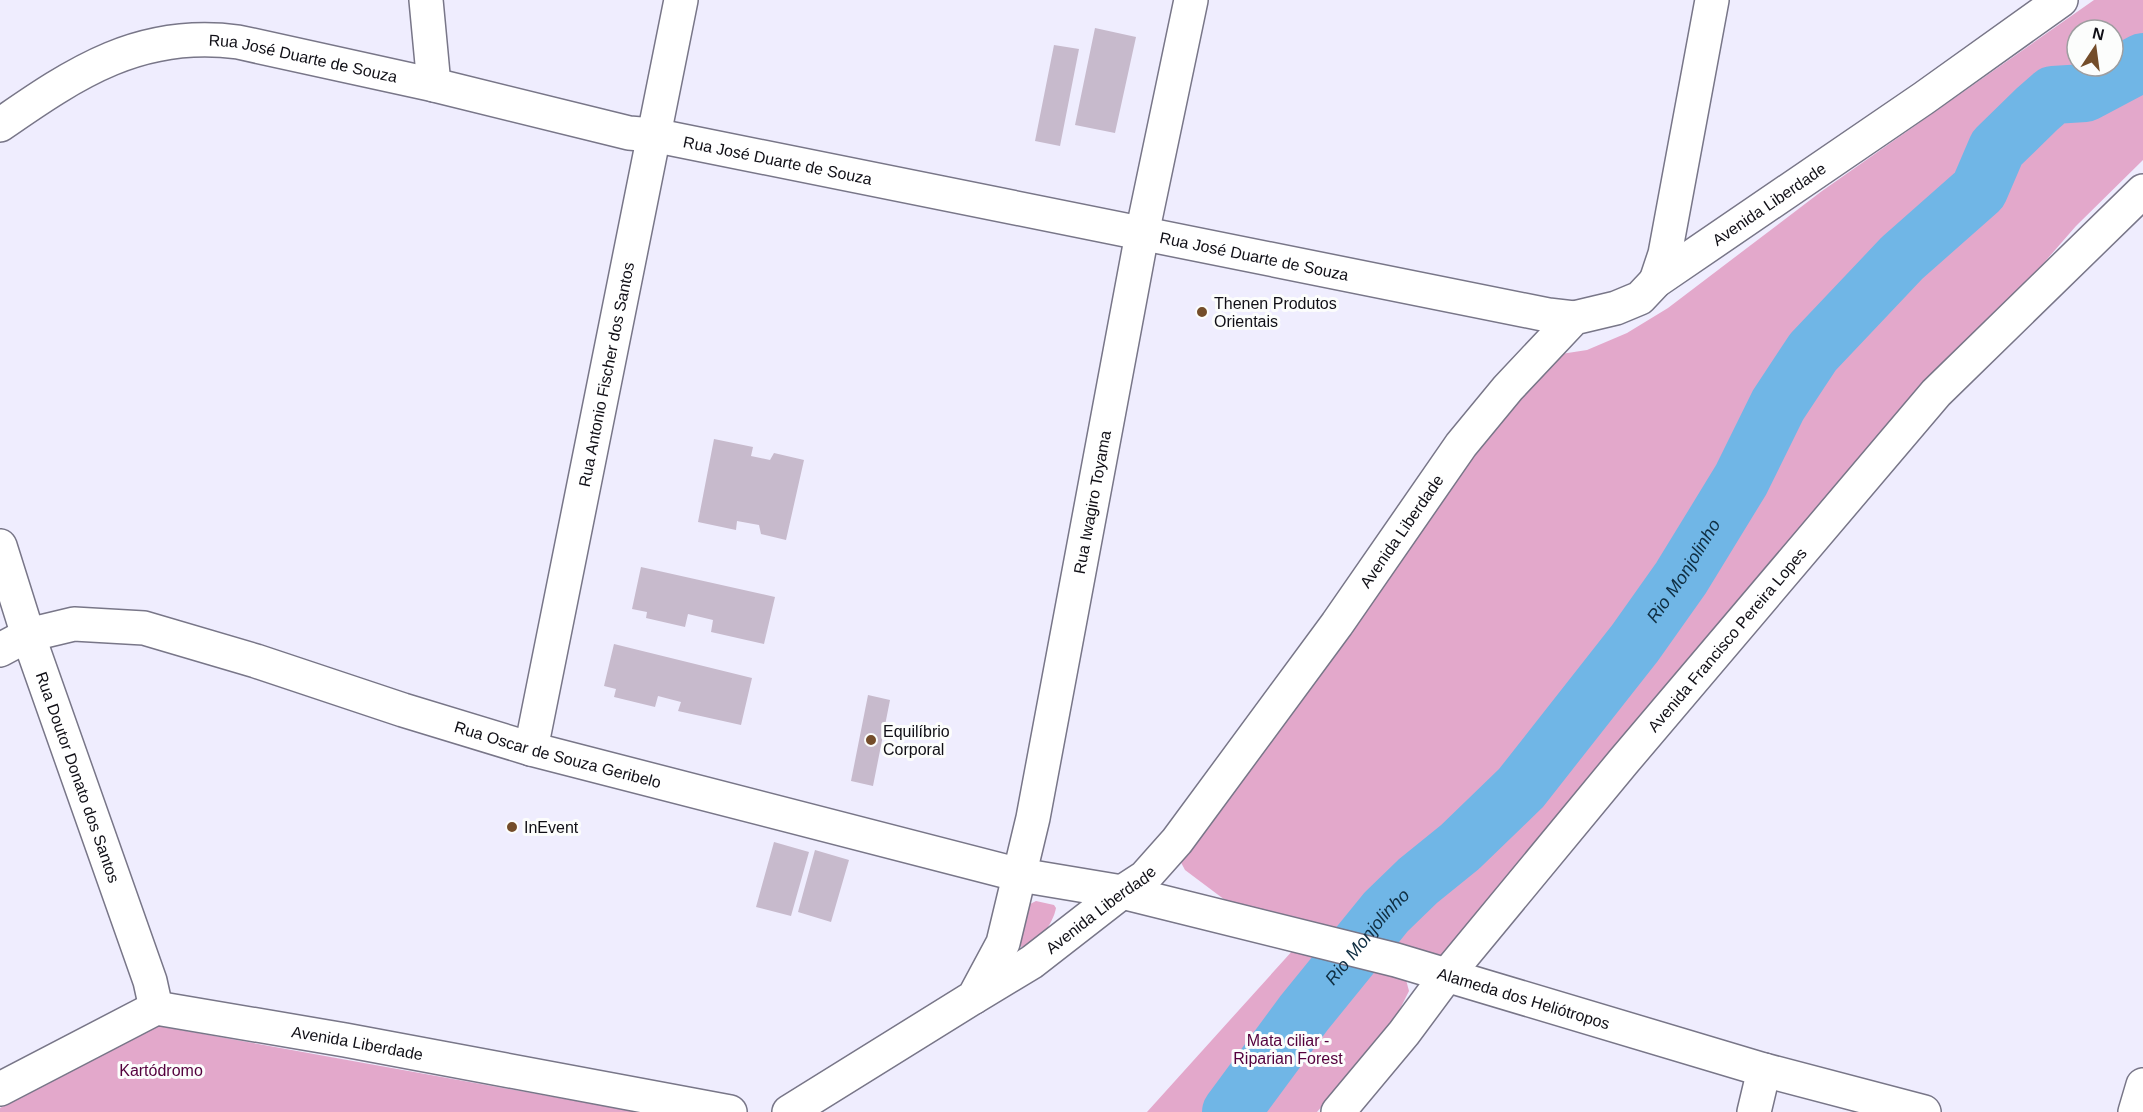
<svg xmlns="http://www.w3.org/2000/svg" width="2143" height="1112" font-family="Helvetica,sans-serif">
<style>
.green{fill:#e3a8cb;fill-rule:evenodd}
.lines{fill:none;stroke-linecap:round;stroke-linejoin:round}
.river{stroke:#70b6e6;stroke-width:58}
.building{fill:#c7bacc}
.street-casing{stroke:#787688;stroke-width:36}
.secondary-casing{stroke:#787688;stroke-width:36}
.street{stroke:#fff;stroke-width:33}
.secondary{stroke:#fff;stroke-width:33}
.poi-dot{fill:#744d2a;stroke:#fcfdfc;stroke-width:2}
.labels{text-anchor:middle;stroke-width:6;stroke-linejoin:round;paint-order:stroke}
.street-label{font-size:16px;fill:#100f16;stroke:#fcfdfc}
.poi-label{font-size:16px;fill:#100f16;stroke:#fcfdfc;text-anchor:start}
.park-label{font-size:16px;fill:#54003d;stroke:#fcfdfc}
.water-label{font-size:18px;font-style:italic;fill:#0f2e42;stroke:#fcfdfc}
</style>
<rect width="100%" height="100%" fill="#efedfe"/>
<!-- green -->
<path class="green" d="M 2094,0 L 2143,0 L 2143,160 L 2076,226 L 1966,352 L 1445,956 L 1225,900 L 1185,870 L 1177,855 L 1541,362 L 1561,354 L 1587,350 L 1627,333 L 1668,308 L 1822,191 ZM 2077,30 L 2113,30 L 2113,66 L 2077,66 Z
M 1036,901 L 1054,905 L 1056,908 C 1053,924 1038,945 1021,947 L 1019,942 L 1028,907 L 1030,904 Z
M 1294,949 L 1404,972 L 1409,991 L 1394,1021 L 1317,1112 L 1147,1112 Z
M 158,1026 L 637,1112 L 0,1112 L 0,1108 L 147,1029 Z"/>
<g class="lines">
<!-- river -->
<path class="river" id="s1" d="M 1231,1112 L 1304,1013 L 1386,912 L 1418,881 L 1460,847 L 1521,788 L 1635,643 L 1681,578 L 1741,480 L 1778,405 L 1813,352 L 1902,258 L 1979,190 L 1997,148 L 2037,109 L 2053,95 L 2085,93 L 2143,62"/>
</g>
<!-- building -->
<path class="building" d="M 1095,28 L 1136,37 L 1115,133 L 1075,125 Z
M 1054,45 L 1079,49 L 1060,146 L 1035,141 Z
M 714,439 L 753,447 L 751,456 L 770,460 L 774,453 L 804,460 L 786,540 L 761,534 L 759,525 L 737,521 L 736,530 L 698,522 Z
M 641,567 L 775,597 L 764,644 L 711,632 L 713,620 L 688,614 L 685,627 L 646,618 L 647,612 L 632,609 Z
M 614,644 L 752,678 L 741,725 L 678,711 L 681,702 L 658,696 L 655,707 L 614,697 L 616,689 L 604,686 Z
M 868,695 L 890,700 L 873,786 L 851,781 Z
M 774,842 L 809,852 L 791,916 L 756,907 Z
M 815,850 L 849,860 L 831,922 L 798,912 Z"/>
<g class="lines">
<!-- street casing -->
<g class="street-casing">
<g id="street">
<path d="M 426,0 L 434,85"/>
<path id="s2" d="M 0,125 C 76,72 141,29 238,42 L 434,85 L 629,133 L 653,135 L 1548,315 L 1574,318"/>
<path d="M 1656,281 L 1665,254 L 1712,0"/>
<path id="s3" d="M 0,546 L 28,635 L 150,981 L 156,1008"/>
<path id="s4" d="M 531,749 L 681,0"/>
<path id="s5" d="M 1020,875 L 1122,892 L 1396,960 L 1764,1070 L 1924,1112"/>
<path id="s6" d="M 974,997 L 1032,962 L 1122,892 L 1145,877 L 1177,841 L 1337,624 L 1461,445 L 1508,388 L 1574,318 L 1616,308 L 1640,298 L 1656,281 L 1924,98 L 2061,0"/>
<path id="s7" d="M 0,1089 L 156,1008 L 345,1040 L 730,1112"/>
<path id="s8" d="M 1338,1112 L 1404,1033 L 1447,975 L 1623,762 L 1936,393 L 2143,191"/>
<path d="M 1754,1112 L 1764,1070"/>
<path d="M 2135,1112 L 2143,1085"/>
</g>
</g>
<!-- secondary casing -->
<g class="secondary-casing">
<g id="secondary">
<path id="s9" d="M 0,650 L 28,635 L 74,624 L 144,628 L 256,661 L 403,710 L 531,749 L 1020,875"/>
<path id="s10" d="M 789,1112 L 974,997 L 1003,943 L 1033,818 L 1142,234 L 1191,0"/>
</g>
</g>
<!-- street -->
<use href="#street" class="street"/>
<!-- secondary -->
<use href="#secondary" class="secondary"/>
</g>
<!-- markers -->
<g class="poi-dot">
<circle cx="1202" cy="312" r="6"/>
<circle cx="871" cy="740" r="6"/>
<circle cx="512" cy="827" r="6"/>
</g>
<g class="labels">
<!-- street labels -->
<g class="street-label">
<text dy="6" stroke="none"><textPath href="#s2" startOffset="326">Rua José Duarte de Souza</textPath></text>
<text dy="6" stroke="none"><textPath href="#s2" startOffset="812">Rua José Duarte de Souza</textPath></text>
<text dy="6" stroke="none"><textPath href="#s6" startOffset="1144">Avenida Liberdade</textPath></text>
<text dy="6" stroke="none"><textPath href="#s2" startOffset="1298">Rua José Duarte de Souza</textPath></text>
<text dy="6" stroke="none"><textPath href="#s4" startOffset="382">Rua Antonio Fischer dos Santos</textPath></text>
<text dy="6" stroke="none"><textPath href="#s10" startOffset="729">Rua Iwagiro Toyama</textPath></text>
<text dy="6" stroke="none"><textPath href="#s6" startOffset="640">Avenida Liberdade</textPath></text>
<text dy="6" stroke="none"><textPath href="#s8" startOffset="612">Avenida Francisco Pereira Lopes</textPath></text>
<text dy="6" stroke="none"><textPath href="#s9" startOffset="582">Rua Oscar de Souza Geribelo</textPath></text>
<text dy="6" stroke="none"><textPath href="#s3" startOffset="244">Rua Doutor Donato dos Santos</textPath></text>
<text dy="6" stroke="none"><textPath href="#s6" startOffset="154">Avenida Liberdade</textPath></text>
<text dy="6" stroke="none"><textPath href="#s5" startOffset="519">Alameda dos Heliótropos</textPath></text>
<text dy="6" stroke="none"><textPath href="#s7" startOffset="380">Avenida Liberdade</textPath></text>
</g>
<!-- poi labels -->
<g class="poi-label">
<text x="1214" y="309">Thenen Produtos<tspan x="1214" dy="18">Orientais</tspan></text>
<text x="883" y="737">Equilíbrio<tspan x="883" dy="18">Corporal</tspan></text>
<text x="524" y="833">InEvent</text>
</g>
<!-- park labels -->
<g class="park-label">
<text x="1288" y="1046">Mata ciliar -<tspan x="1288" dy="18">Riparian Forest</tspan></text>
<text x="161" y="1076">Kartódromo</text>
</g>
<!-- water labels -->
<g class="water-label">
<text dy="6" stroke="none"><textPath href="#s1" startOffset="708">Rio Monjolinho</textPath></text>
<text dy="6" stroke="none"><textPath href="#s1" startOffset="222">Rio Monjolinho</textPath></text>
</g>
</g>
<!-- north arrow -->
<g transform="translate(2095 48) rotate(13)"><circle r="28" fill="#fcfdfc" stroke="#9e9ea0" stroke-width="1.5"/>
<path d="M0-4.5L10 22L0 15L-10 22Z" fill="#744d2a"/>
<text y="-9" font-size="16" font-weight="bold" text-anchor="middle" fill="#100f16">N</text>
</g>
</svg>
